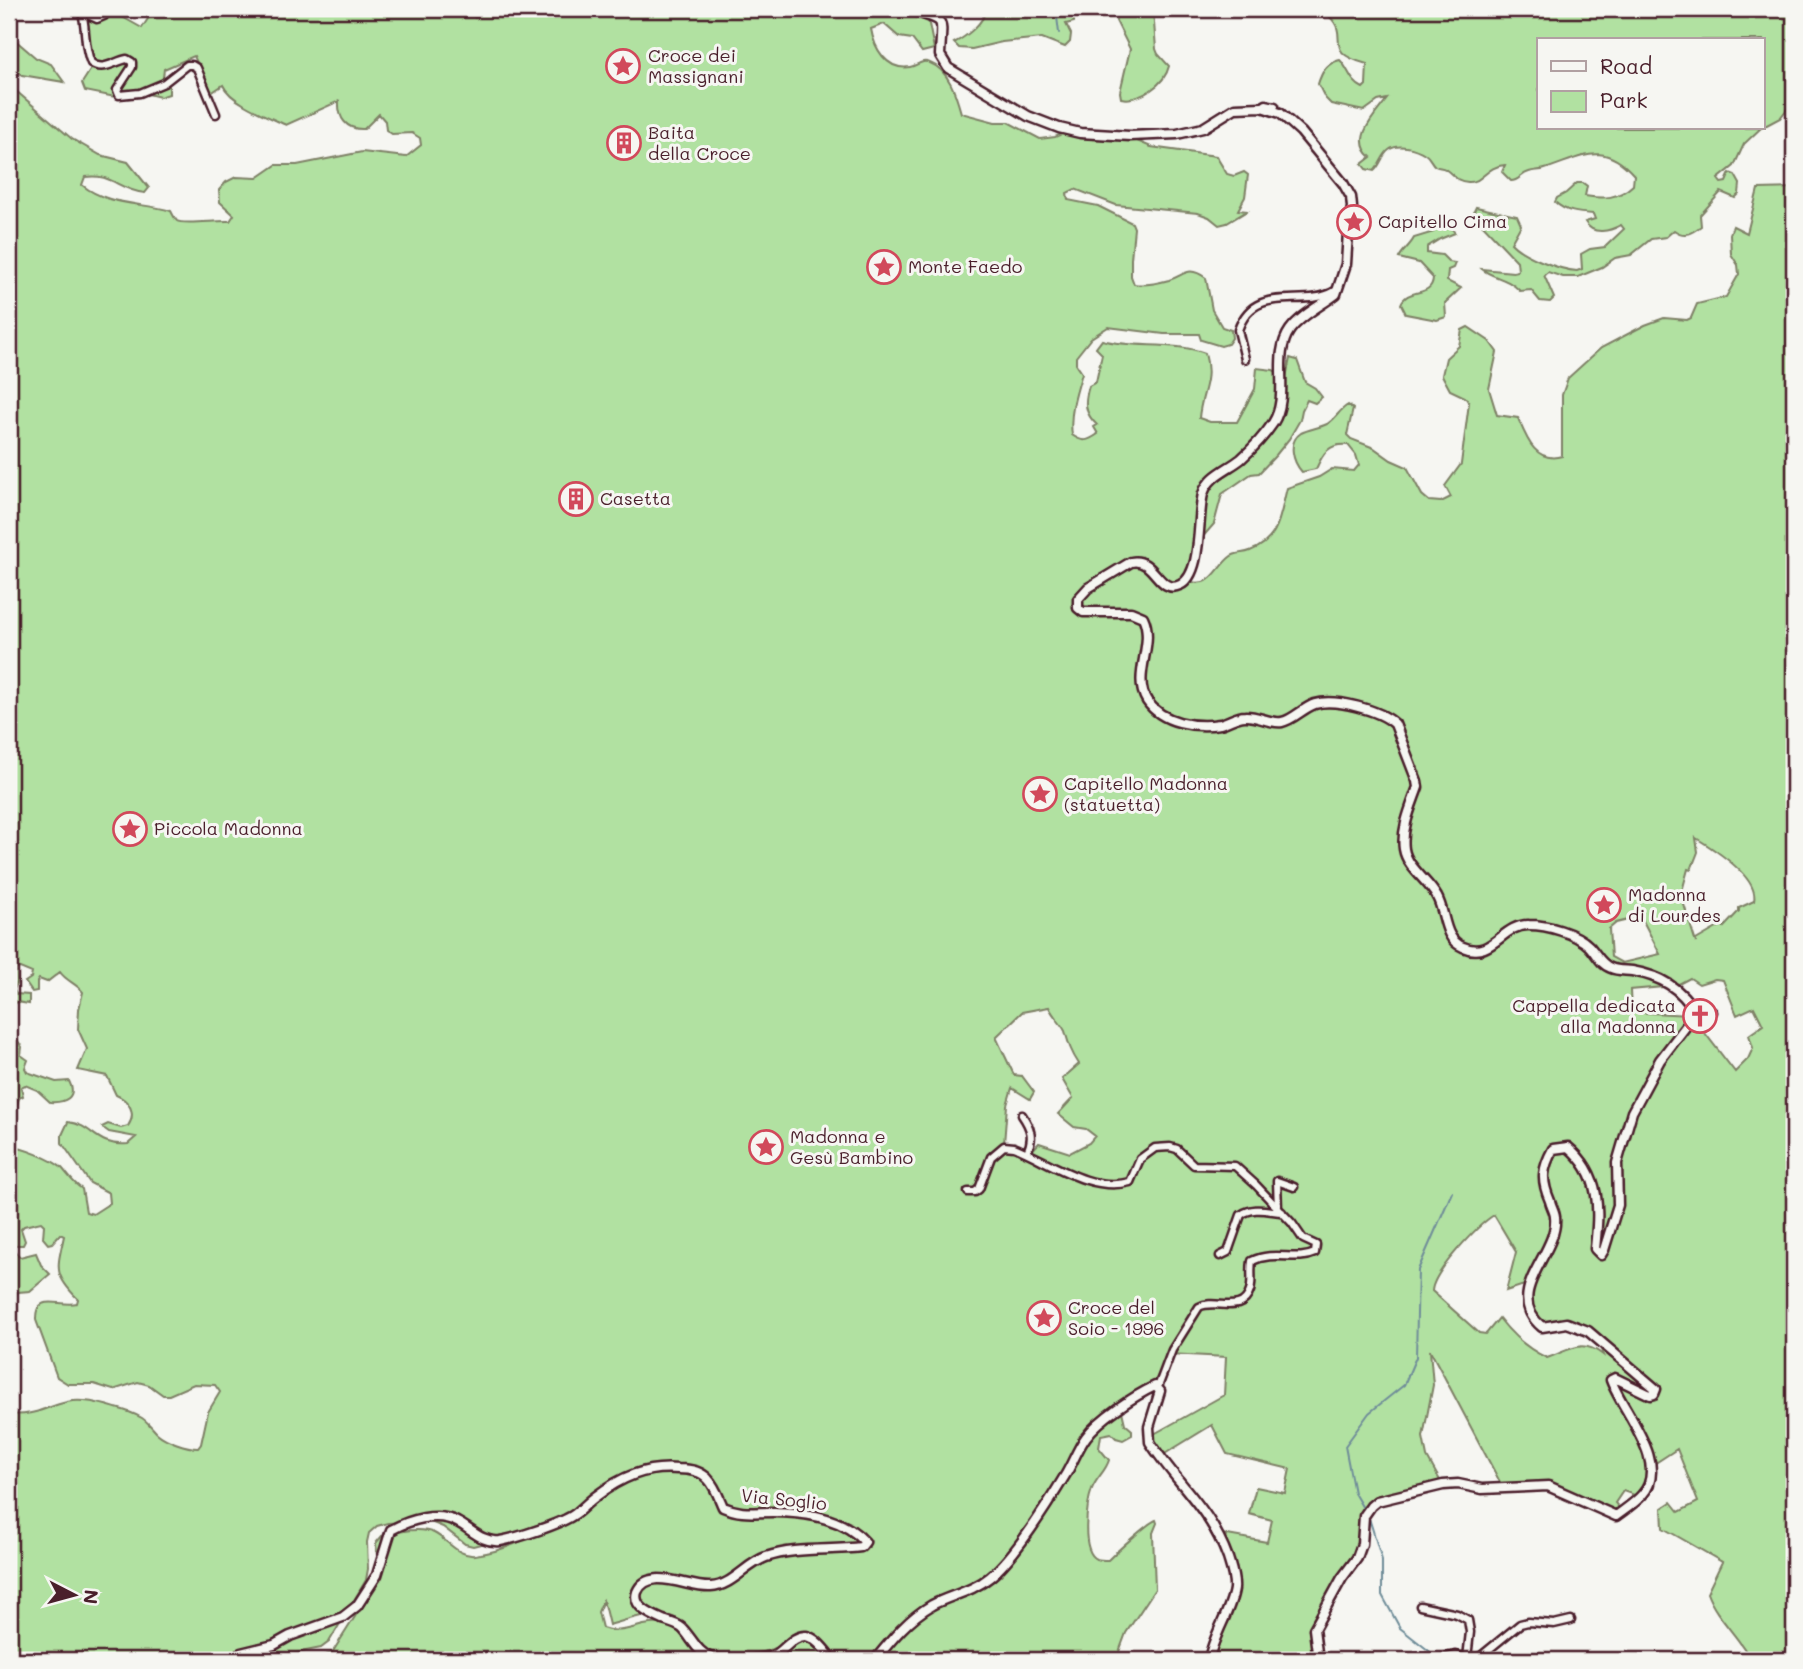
<svg xmlns="http://www.w3.org/2000/svg" width="1803" height="1669" font-family="Mali,sans-serif">
<style>
.green{fill:#b1e1a1;stroke:#7e8066;stroke-width:2;fill-rule:evenodd}
.lines{fill:none;stroke-linecap:round;stroke-linejoin:round}
.stream{stroke:#6f8d99;stroke-width:2}
.minor-casing{stroke:#4a1f2b;stroke-width:11}
.tertiary-casing{stroke:#4a1f2b;stroke-width:13}
.minor{stroke:#f6f6f2;stroke-width:6}
.tertiary{stroke:#f6f6f2;stroke-width:8}
.labels{text-anchor:middle;stroke-width:6;stroke-linejoin:round;paint-order:stroke}
.poi-label{font-size:18px;fill:#4a1f2b;stroke:#f6f6f2;text-anchor:start}
.street-label{font-size:18px;fill:#4a1f2b;stroke:#f6f6f2}
</style>
<rect width="100%" height="100%" fill="#f6f6f2"/>
<filter id="ink" filterUnits="userSpaceOnUse"><feTurbulence type="fractalNoise" baseFrequency=".0143" numOctaves="2"/><feDisplacementMap in="SourceGraphic" scale="14" xChannelSelector="R" yChannelSelector="G"/><feConvolveMatrix kernelMatrix="1 2 1 2 8 2 1 2 1" color-interpolation-filters="sRGB"/></filter>
<g filter="url(#ink)">
<!-- green -->
<path class="green" d="M 80,9 L 108,9 L 142,28 L 151,14 L 163,10 L 181,11 L 181,9 L 468,9 L 475,18 L 489,9 L 926,9 L 934,49 L 922,52 L 912,39 L 899,37 L 884,24 L 871,29 C 874,47 886,71 910,67 C 918,66 921,59 930,63 C 949,70 956,95 961,113 L 995,122 L 1008,122 L 1040,139 L 1055,137 L 1066,132 L 1085,136 L 1137,141 L 1151,147 L 1216,156 L 1227,174 L 1234,176 L 1244,172 L 1248,175 L 1245,197 L 1238,210 L 1247,211 L 1227,223 L 1219,225 L 1209,217 L 1198,213 L 1116,205 L 1075,189 L 1067,193 L 1068,200 L 1098,206 L 1132,223 L 1134,228 L 1131,259 L 1131,276 L 1134,284 C 1145,286 1158,283 1169,280 C 1185,275 1188,265 1206,278 L 1212,310 L 1222,327 L 1231,330 L 1232,338 L 1228,344 L 1221,346 L 1201,340 L 1199,334 L 1164,334 L 1108,327 L 1091,338 L 1076,357 L 1076,364 L 1082,373 C 1076,393 1069,415 1072,435 C 1083,443 1088,441 1098,434 L 1094,427 L 1097,425 C 1084,413 1084,402 1089,386 L 1096,382 L 1102,354 L 1096,348 L 1102,340 C 1135,349 1173,341 1205,353 C 1213,382 1201,392 1199,418 L 1210,422 L 1237,422 L 1255,389 L 1257,368 L 1273,370 L 1286,378 L 1290,358 L 1297,360 L 1305,382 L 1315,388 L 1322,397 L 1315,403 L 1307,400 L 1302,410 L 1300,420 L 1289,439 L 1276,455 L 1259,473 L 1251,474 L 1222,494 L 1214,524 L 1200,540 L 1191,582 C 1213,587 1216,568 1230,557 C 1236,552 1244,554 1250,551 C 1280,540 1280,514 1287,488 L 1319,477 L 1332,469 L 1354,471 L 1359,465 L 1356,455 L 1348,445 C 1329,443 1323,453 1316,469 L 1302,472 C 1293,462 1287,442 1301,433 C 1309,429 1319,428 1327,424 C 1336,419 1339,410 1348,405 L 1353,409 L 1347,435 L 1351,439 L 1374,448 L 1391,460 L 1407,467 L 1422,495 L 1429,501 L 1441,502 L 1451,497 L 1445,486 L 1461,464 L 1469,403 L 1465,397 L 1450,390 L 1442,375 L 1446,358 L 1459,346 L 1462,330 L 1468,327 L 1489,341 L 1497,352 L 1489,389 L 1497,415 L 1518,418 C 1526,437 1535,464 1562,456 L 1562,395 L 1568,378 L 1601,348 L 1645,325 L 1664,318 L 1687,320 L 1691,318 L 1697,304 L 1726,297 L 1739,274 L 1738,265 L 1731,254 L 1730,234 L 1733,226 L 1747,233 L 1758,189 L 1794,188 L 1794,1660 L 1751,1660 C 1739,1636 1716,1618 1707,1593 L 1722,1562 L 1663,1528 L 1662,1508 L 1671,1502 L 1679,1512 L 1698,1502 L 1677,1449 L 1654,1464 L 1653,1484 L 1637,1496 L 1623,1491 L 1615,1503 L 1622,1511 L 1612,1519 L 1584,1499 L 1548,1482 L 1501,1484 L 1430,1350 L 1433,1385 L 1423,1437 L 1427,1457 L 1442,1484 L 1375,1501 L 1364,1510 L 1362,1541 L 1316,1629 L 1320,1660 L 1213,1660 L 1213,1653 L 1238,1590 C 1240,1570 1230,1551 1222,1534 L 1267,1542 L 1272,1520 L 1249,1514 L 1256,1487 L 1285,1493 L 1290,1469 L 1227,1454 L 1212,1425 L 1163,1455 L 1154,1442 L 1154,1434 L 1224,1395 L 1226,1357 L 1169,1354 L 1154,1383 L 1098,1421 L 1037,1514 L 1001,1561 L 983,1578 L 964,1591 L 924,1607 L 872,1660 L 837,1660 L 810,1634 C 775,1648 761,1658 722,1653 C 716,1653 707,1651 702,1648 C 694,1641 691,1628 682,1622 C 661,1606 631,1619 609,1625 L 603,1600 L 598,1612 L 602,1628 C 624,1637 643,1619 665,1625 C 682,1630 687,1643 698,1653 C 701,1657 708,1658 712,1660 L 309,1660 L 332,1653 L 375,1585 L 378,1570 L 376,1543 L 382,1536 C 396,1532 420,1527 434,1533 C 448,1540 458,1557 475,1555 C 518,1550 558,1521 594,1499 C 604,1494 616,1483 626,1481 C 646,1476 663,1471 684,1472 C 714,1474 717,1514 745,1517 C 753,1518 763,1516 771,1516 C 807,1515 832,1520 860,1543 L 762,1554 L 750,1562 L 759,1564 L 770,1558 L 869,1548 L 864,1535 L 836,1519 L 735,1510 L 723,1498 L 714,1478 L 701,1468 L 678,1465 L 654,1465 L 618,1477 L 602,1486 L 571,1512 L 497,1540 L 473,1546 L 465,1544 L 443,1527 L 428,1521 L 388,1523 L 377,1526 L 369,1533 L 367,1542 L 368,1569 L 366,1580 L 329,1642 L 321,1648 L 261,1660 L 9,1660 L 9,1414 C 33,1417 45,1407 67,1402 C 82,1398 102,1404 116,1408 C 124,1410 135,1414 142,1418 C 148,1422 152,1428 157,1433 C 166,1441 187,1448 198,1448 L 201,1444 L 208,1412 L 220,1392 L 215,1385 L 194,1384 L 169,1395 L 163,1395 L 149,1385 L 138,1382 L 113,1390 L 94,1384 L 68,1384 L 57,1377 L 36,1320 C 35,1292 59,1307 77,1303 L 78,1299 C 53,1274 57,1268 64,1236 L 60,1234 L 52,1243 L 48,1244 L 43,1238 L 44,1225 L 41,1222 L 24,1226 L 21,1229 L 25,1241 L 23,1245 L 15,1245 L 12,1248 L 20,1257 L 36,1253 L 41,1265 L 50,1274 L 30,1291 L 18,1292 L 9,1305 L 9,1147 C 21,1146 53,1160 62,1168 C 69,1176 73,1183 82,1189 L 86,1212 L 93,1214 L 110,1203 L 109,1193 L 90,1183 L 62,1143 L 62,1135 L 68,1122 C 94,1125 95,1147 128,1144 L 136,1137 L 109,1132 L 102,1127 L 108,1124 L 121,1128 L 128,1126 C 137,1113 129,1100 116,1095 L 107,1076 L 78,1070 L 87,1049 L 78,1029 L 79,1009 L 83,992 C 76,983 66,981 60,972 L 47,982 L 39,979 L 37,982 L 37,991 L 32,992 L 25,982 L 31,978 L 32,973 L 20,968 L 16,969 L 17,982 L 14,990 L 16,994 L 29,995 L 29,1004 L 17,1002 L 9,1008 L 9,85 L 72,139 L 100,155 L 128,162 L 149,188 L 145,193 C 117,190 113,173 85,177 L 82,185 C 108,206 140,202 171,211 C 172,213 175,219 177,221 C 182,225 219,220 230,221 L 234,215 L 220,202 L 219,190 L 226,182 L 236,177 L 257,178 L 276,165 L 297,165 L 362,152 L 406,157 L 421,145 L 420,138 L 412,133 L 392,134 L 386,130 L 385,121 L 379,114 L 364,129 C 346,130 338,118 339,101 L 286,125 C 269,117 230,102 223,85 L 211,93 L 194,56 L 164,69 L 163,78 L 169,86 L 169,94 L 160,97 L 136,91 L 115,97 L 85,91 L 82,83 L 91,69 L 91,58 ZM 1696,838 C 1714,849 1759,878 1754,901 L 1739,908 L 1739,911 L 1724,927 L 1722,925 L 1696,940 L 1696,943 L 1681,895 L 1688,869 L 1691,870 L 1698,852 ZM 1641,917 L 1660,954 L 1622,963 L 1611,957 L 1609,929 L 1616,923 ZM 1690,978 L 1699,984 L 1715,979 L 1723,980 L 1737,1015 L 1754,1007 L 1763,1025 L 1749,1035 L 1753,1048 L 1748,1059 L 1735,1072 L 1691,1015 L 1631,1012 L 1630,990 L 1675,986 ZM 1049,1007 C 1053,1016 1061,1023 1065,1031 C 1069,1045 1071,1052 1079,1064 L 1062,1079 L 1073,1098 L 1058,1114 L 1074,1127 L 1086,1129 L 1095,1136 L 1089,1143 L 1070,1153 L 1039,1143 L 1028,1155 L 1004,1144 L 1007,1105 L 1012,1088 L 1030,1099 L 1034,1092 L 1022,1076 L 1014,1075 L 996,1037 L 1022,1012 ZM 1494,1215 L 1516,1252 L 1506,1291 L 1527,1284 L 1532,1317 L 1548,1326 L 1578,1325 L 1600,1347 L 1603,1355 C 1581,1338 1570,1350 1547,1358 C 1527,1349 1512,1335 1499,1318 L 1486,1334 L 1479,1333 L 1432,1291 C 1433,1272 1478,1225 1494,1215 Z
M 986,9 L 1078,9 L 1074,11 L 1074,22 L 1066,24 L 1071,34 L 1070,42 L 1065,47 L 1042,38 L 1002,42 L 972,49 L 959,48 L 954,43 C 967,36 984,23 986,9 Z
M 1086,9 L 1153,9 L 1156,49 L 1158,54 L 1169,66 C 1165,84 1140,102 1121,98 L 1120,92 L 1130,49 L 1116,21 L 1114,11 L 1109,9 L 1089,16 L 1085,13 Z
M 1334,9 L 1794,9 L 1794,100 L 1780,118 L 1763,127 L 1763,40 L 1539,40 L 1539,128 L 1761,128 L 1744,144 L 1734,166 L 1718,179 L 1721,183 L 1726,182 L 1730,173 L 1735,175 L 1740,184 L 1739,194 L 1735,198 L 1721,192 L 1700,215 L 1701,226 C 1692,233 1685,238 1674,230 L 1666,237 L 1651,239 L 1631,255 L 1615,258 L 1602,267 L 1578,277 L 1563,277 L 1548,272 L 1544,275 L 1554,298 L 1550,302 L 1540,301 L 1531,290 L 1520,291 C 1507,277 1492,278 1482,269 L 1513,272 L 1518,271 L 1517,261 L 1478,220 L 1474,211 L 1476,207 L 1517,216 L 1521,225 L 1511,243 C 1523,256 1560,270 1577,271 L 1582,269 L 1581,254 L 1590,249 L 1605,247 L 1624,229 L 1621,225 C 1610,231 1593,236 1585,222 L 1595,219 L 1593,214 C 1579,213 1565,212 1555,202 L 1557,198 L 1566,193 L 1577,183 L 1583,183 L 1587,186 L 1585,196 C 1604,199 1618,199 1633,185 L 1634,175 C 1603,140 1583,157 1545,169 C 1540,171 1534,170 1529,172 C 1521,174 1519,181 1511,181 L 1502,172 L 1505,165 C 1486,166 1483,183 1468,182 C 1455,181 1454,175 1445,169 C 1442,167 1438,168 1435,166 C 1431,163 1430,157 1425,154 C 1416,148 1398,143 1389,150 C 1382,155 1381,165 1374,171 L 1366,169 L 1362,164 L 1371,157 C 1350,139 1375,115 1387,99 L 1378,101 L 1364,111 L 1331,104 L 1325,98 L 1318,84 C 1322,71 1327,63 1340,60 C 1349,69 1350,82 1363,88 L 1366,85 L 1367,64 C 1320,51 1351,38 1330,17 Z
M 9,30 L 14,39 L 36,58 L 51,64 L 64,82 L 22,75 L 9,67 Z
M 1439,225 L 1449,225 L 1455,233 L 1440,239 L 1427,247 L 1427,253 L 1442,255 L 1449,262 L 1455,263 L 1453,268 L 1448,270 L 1447,281 L 1461,288 L 1445,303 L 1446,317 L 1437,320 L 1406,314 L 1401,304 C 1407,287 1432,298 1433,278 L 1419,263 L 1399,258 C 1403,250 1410,246 1414,238 L 1434,232 Z
M 9,1028 L 22,1047 L 21,1055 L 28,1060 L 25,1068 L 27,1072 L 56,1082 L 69,1081 C 78,1098 64,1103 50,1102 L 37,1090 L 25,1085 L 21,1087 L 23,1096 L 19,1098 L 15,1111 L 11,1110 Z
M 1122,1411 L 1125,1424 L 1132,1430 L 1132,1435 L 1123,1440 L 1116,1438 L 1111,1433 L 1101,1435 L 1099,1448 L 1109,1460 C 1106,1471 1096,1478 1092,1489 C 1087,1503 1080,1551 1097,1559 C 1100,1560 1104,1560 1108,1560 C 1115,1553 1149,1522 1156,1520 L 1157,1523 L 1153,1533 L 1155,1589 L 1126,1633 L 1116,1660 L 877,1660 L 899,1634 L 921,1614 L 938,1605 L 955,1599 L 1011,1560 L 1088,1440 L 1101,1426 Z
M 801,1639 L 814,1643 L 829,1660 L 767,1660 L 787,1651 Z"/>
<g class="lines">
<!-- stream -->
<path class="stream" d="M 1056,9 L 1059,33
M 1364,1510 L 1354,1493 L 1345,1446 L 1369,1413 L 1404,1385 L 1416,1357 L 1418,1270 L 1452,1192
M 1369,1518 L 1382,1560 L 1382,1595 L 1400,1628 L 1438,1658"/>
<!-- minor casing -->
<g class="minor-casing">
<path id="minor" d="M 81,9 C 87,26 83,45 91,63 C 103,72 115,61 127,59 L 132,62 L 132,67 L 117,90 L 119,95 L 140,93 L 164,83 L 187,65 L 192,65 L 197,68 L 216,114
M 82,12 L 97,19 L 104,16 L 108,9
M 1262,107 L 1266,104 L 1275,106
M 1245,359 L 1238,330 C 1255,281 1303,310 1335,291
M 1696,1013 L 1713,1012
M 1022,1115 C 1031,1128 1034,1138 1027,1152
M 968,1192 L 975,1192 L 979,1189 L 991,1157 L 1004,1146 L 1014,1147 C 1049,1161 1090,1193 1130,1182 L 1140,1159 L 1155,1148 L 1170,1147 L 1177,1149 L 1194,1165 L 1235,1166 L 1256,1185 L 1292,1223 L 1303,1239 L 1316,1245 L 1315,1253 C 1296,1262 1274,1250 1252,1261 C 1250,1271 1253,1281 1250,1291 C 1242,1316 1215,1298 1199,1307 L 1172,1350 L 1158,1387
M 1278,1209 L 1277,1181 L 1294,1187
M 1220,1256 L 1228,1252 L 1241,1215 C 1253,1206 1268,1211 1282,1212
M 1420,1606 L 1457,1614 L 1468,1620 L 1470,1632 L 1467,1658
M 1476,1660 L 1520,1624 L 1528,1622 L 1554,1624 L 1571,1620"/>
</g>
<!-- tertiary casing -->
<g class="tertiary-casing">
<path id="tertiary" d="M 909,9 C 947,24 942,12 940,55 L 948,68 L 1028,116 L 1059,128 L 1080,133 L 1130,136 L 1177,134 L 1203,128 L 1235,108 L 1262,107 L 1280,113 L 1301,132 L 1343,183 L 1351,197 L 1352,207 L 1348,232 L 1346,264 L 1336,294 C 1322,305 1301,315 1290,330 C 1271,357 1291,395 1273,423 C 1265,435 1252,449 1241,459 C 1227,470 1208,476 1203,494 C 1197,517 1203,574 1180,585 C 1158,595 1155,557 1131,562 L 1088,588 L 1078,599 L 1078,608 L 1083,612 L 1131,612 L 1143,617 C 1156,644 1131,675 1147,701 C 1162,723 1195,728 1220,724 C 1229,722 1236,716 1245,716 C 1257,715 1270,724 1282,722 C 1293,720 1303,708 1315,704 C 1335,698 1380,710 1395,724 L 1417,781 L 1418,787 C 1411,807 1401,829 1404,849 C 1407,868 1429,881 1437,897 C 1446,913 1443,939 1463,947 C 1492,960 1502,924 1529,925 C 1547,925 1576,933 1589,946 C 1596,953 1601,965 1611,968 C 1617,971 1626,970 1632,971 C 1661,976 1681,988 1696,1013 L 1660,1060 L 1632,1112 L 1617,1163 L 1618,1205 L 1604,1250 L 1601,1255 L 1595,1249 C 1599,1210 1602,1175 1568,1147 L 1553,1149 C 1542,1169 1541,1180 1550,1201 C 1551,1206 1555,1212 1555,1217 C 1559,1254 1501,1292 1542,1327 L 1567,1323 L 1588,1331 L 1656,1389 L 1654,1394 L 1650,1395 L 1615,1378 L 1611,1380 C 1622,1411 1671,1464 1642,1495 C 1635,1503 1624,1510 1616,1516 L 1548,1486 L 1482,1489 L 1458,1484 L 1443,1485 L 1377,1501 L 1371,1506 L 1364,1516 L 1362,1544 L 1357,1558 L 1342,1578 L 1314,1629 L 1318,1660
M 229,1660 L 241,1653 L 274,1645 L 290,1636 L 343,1617 L 357,1606 L 377,1575 L 391,1530 C 409,1520 437,1511 457,1522 C 471,1529 482,1543 500,1541 C 517,1538 561,1524 575,1514 C 582,1509 588,1502 595,1497 C 621,1477 646,1466 678,1469 C 689,1469 701,1471 708,1479 C 715,1486 719,1498 723,1507 C 743,1515 752,1512 772,1512 C 804,1512 843,1517 865,1542 L 861,1547 C 830,1551 795,1547 766,1557 C 746,1564 732,1586 711,1587 C 690,1589 648,1565 637,1592 C 632,1607 652,1615 663,1620 C 669,1622 677,1624 682,1628 C 692,1638 698,1654 712,1658 C 724,1661 764,1661 775,1655 C 785,1650 793,1635 806,1636 C 817,1638 826,1652 833,1660
M 875,1660 C 892,1639 908,1619 932,1605 C 951,1595 972,1592 990,1577 C 1016,1556 1048,1504 1066,1474 C 1073,1462 1078,1448 1086,1437 C 1099,1419 1134,1396 1155,1386 L 1160,1391 L 1149,1427 L 1150,1442 C 1177,1484 1210,1508 1228,1558 C 1231,1568 1235,1578 1234,1589 C 1231,1611 1213,1635 1209,1660
M 1440,1660 L 1456,1656 L 1473,1660"/>
</g>
<!-- minor -->
<use href="#minor" class="minor"/>
<!-- tertiary -->
<use href="#tertiary" class="tertiary"/>
</g>
</g>
<!-- icons -->
<defs>
<g id="sight-ring" transform="scale(1.75)"><circle r="9.5" fill="#f6f6f2" stroke="#d1495b" stroke-width="1.5"/><path d="M0-6L1.8-2.2L6-1.7L2.9 1.2L3.7 5.4L0 3.3L-3.7 5.4L-2.9 1.2L-6-1.7L-1.8-2.2Z" fill="#d1495b"/></g>
<g id="building-ring" transform="scale(1.75)"><circle r="9.5" fill="#f6f6f2" stroke="#d1495b" stroke-width="1.5"/><path d="M-4-6H4V6H1V3H-1V6H-4ZM-2.5-4.3h1.7v1.8h-1.7ZM.8-4.3h1.7v1.8H.8ZM-2.5-1h1.7V.8h-1.7ZM.8-1h1.7V.8H.8Z" fill="#d1495b"/></g>
<g id="church-ring" transform="scale(1.75)"><circle r="9.5" fill="#f6f6f2" stroke="#d1495b" stroke-width="1.5"/><path d="M-1.2-6h2.4v3.5h3.3v2.4h-3.3V6h-2.4V-.1h-3.3v-2.4h3.3Z" fill="#d1495b"/></g>
</defs>
<g fill-rule="evenodd">
<use href="#sight-ring" x="623" y="66"/>
<use href="#building-ring" x="624" y="143"/>
<use href="#sight-ring" x="1354" y="222"/>
<use href="#sight-ring" x="884" y="267"/>
<use href="#building-ring" x="576" y="499"/>
<use href="#sight-ring" x="1040" y="794"/>
<use href="#sight-ring" x="130" y="829"/>
<use href="#sight-ring" x="1604" y="905"/>
<use href="#church-ring" x="1700" y="1016"/>
<use href="#sight-ring" x="766" y="1147"/>
<use href="#sight-ring" x="1044" y="1318"/>
</g>
<g class="labels">
<!-- poi labels -->
<g class="poi-label">
<text x="648" y="62">Croce dei<tspan x="648" dy="21">Massignani</tspan></text>
<text x="648" y="139">Baita<tspan x="648" dy="21">della Croce</tspan></text>
<text x="1378" y="228">Capitello Cima</text>
<text x="908" y="273">Monte Faedo</text>
<text x="600" y="505">Casetta</text>
<text x="1064" y="790">Capitello Madonna<tspan x="1064" dy="21">(statuetta)</tspan></text>
<text x="154" y="835">Piccola Madonna</text>
<text x="1628" y="901">Madonna<tspan x="1628" dy="21">di Lourdes</tspan></text>
<text x="1676" y="1012" text-anchor="end">Cappella dedicata<tspan x="1676" dy="21">alla Madonna</tspan></text>
<text x="790" y="1143">Madonna e<tspan x="790" dy="21">Gesù Bambino</tspan></text>
<text x="1068" y="1314">Croce del<tspan x="1068" dy="21">Soio - 1996</tspan></text>
</g>
<!-- street labels -->
<g class="street-label">
<text transform="translate(784 1500) rotate(6)" y="6">Via Soglio</text>
</g>
</g>
<!-- margin -->
<rect width="1803" height="1669" fill="none" stroke="#f6f6f2" stroke-width="35"/>
<rect x="18" y="18" width="1768" height="1634" fill="none" stroke="#4a1f2b" stroke-width="2.5" filter="url(#ink)"/>
<!-- legend -->
<rect x="1537" y="38" width="228" height="91" fill="#f6f6f2" stroke="#b1a0a2" stroke-width="2"/>
<rect x="1551" y="61" width="35" height="10" fill="#f6f6f2" stroke="#b1a0a2" stroke-width="2"/>
<text x="1600" y="74" font-size="21" fill="#4a1f2b">Road</text>
<rect x="1551" y="91" width="35" height="21" fill="#b1e1a1" stroke="#b1a0a2" stroke-width="2"/>
<text x="1600" y="108" font-size="21" fill="#4a1f2b">Park</text>
<!-- north arrow -->
<g transform="translate(74 1595) rotate(96)" stroke="#f6f6f2" stroke-width="5" paint-order="stroke">
<path d="M0-5L12 26L0 18L-12 26Z" fill="#4a1f2b"/>
<text y="-10" font-size="19" font-weight="bold" text-anchor="middle" fill="#4a1f2b">N</text>
</g>
</svg>
